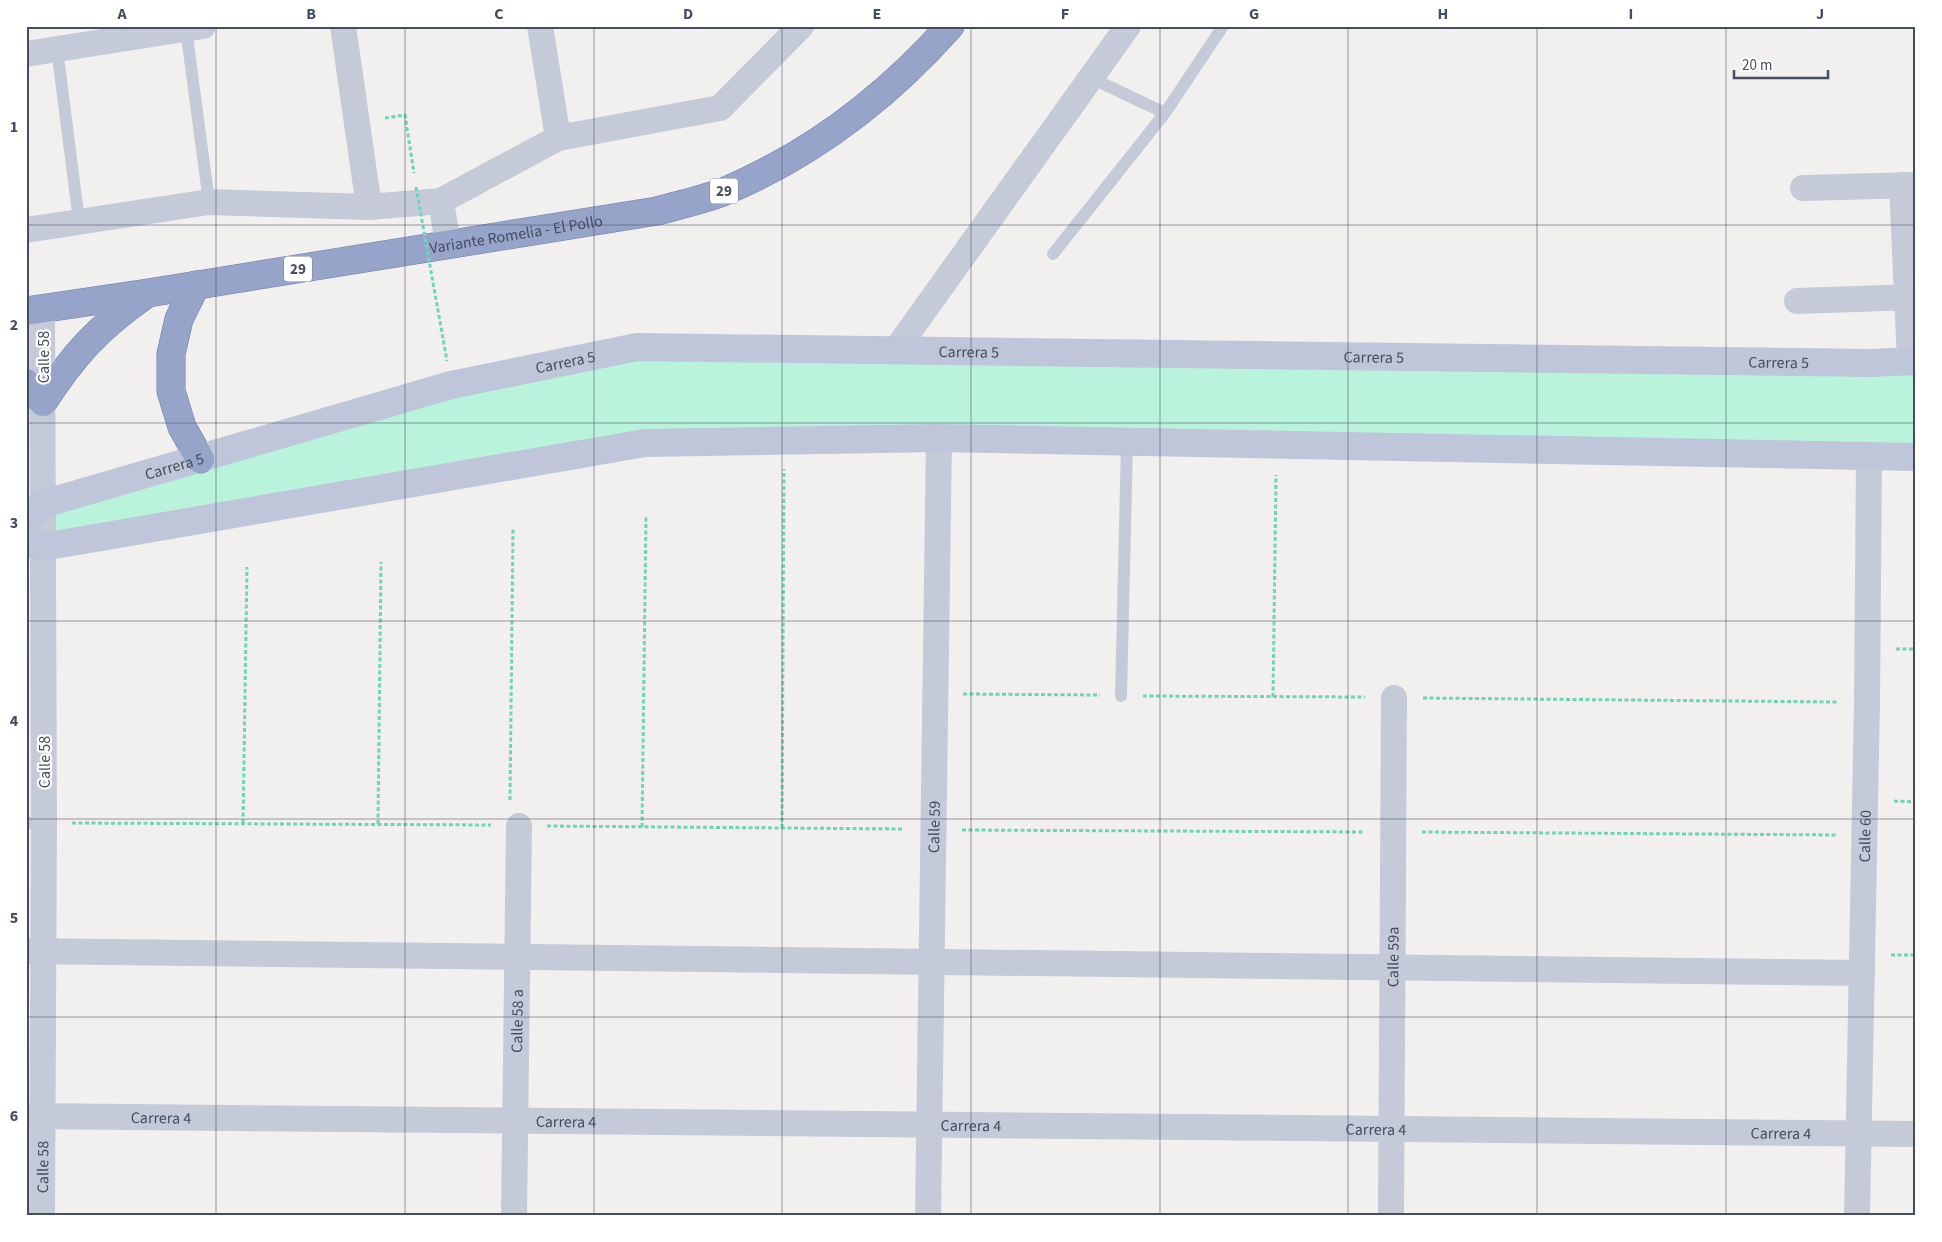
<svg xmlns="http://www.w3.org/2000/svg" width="1942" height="1242" font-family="'Source Sans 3',sans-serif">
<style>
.green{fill:#b9f3dc}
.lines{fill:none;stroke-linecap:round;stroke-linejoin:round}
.trunk-casing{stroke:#6d7eae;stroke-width:29}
.path{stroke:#6ed5b8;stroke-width:3;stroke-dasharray:4 2.5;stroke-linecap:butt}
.service{stroke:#c4cad8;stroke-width:12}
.minor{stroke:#c4cad8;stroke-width:26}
.secondary{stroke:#bfc6da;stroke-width:28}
.trunk{stroke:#97a4c9;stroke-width:28}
.path-bridge{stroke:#6ed5b8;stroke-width:3;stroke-dasharray:4 2.5;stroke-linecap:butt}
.grid{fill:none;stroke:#454d5e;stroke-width:1;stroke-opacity:0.55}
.labels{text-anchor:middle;stroke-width:4.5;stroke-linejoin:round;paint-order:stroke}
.shield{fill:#fff;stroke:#7d828e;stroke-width:1}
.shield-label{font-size:15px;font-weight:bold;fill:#454d5e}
.street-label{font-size:16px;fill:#454d5e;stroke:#fff}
.neatline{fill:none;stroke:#454d5e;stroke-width:2}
.grid-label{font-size:16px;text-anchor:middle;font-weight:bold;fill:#454d5e}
</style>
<rect width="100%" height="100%" fill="#f2efef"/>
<!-- green -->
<path class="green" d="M 637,347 L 1916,361 L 1916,457 L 645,443 L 43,547 L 43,504 Z
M 26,1116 L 42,1117 L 42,1216 L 26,1216 Z"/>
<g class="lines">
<!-- trunk casing -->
<g class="trunk-casing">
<g id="trunk">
<path d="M 196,285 L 179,319 L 171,354 L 171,391 L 182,427 L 200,459"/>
<path id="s8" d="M 26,311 L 148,293 L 657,211 C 679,205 702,200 723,192 C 811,155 887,97 950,26"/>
<path d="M 26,383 L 43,402 C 74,354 98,328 145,295"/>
</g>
</g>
<!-- path -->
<path class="path" d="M 385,118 L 405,115 L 414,173
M 1896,649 L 1916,649
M 963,694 L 1100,695
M 1143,696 L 1365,697
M 1273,697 L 1276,475
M 1423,698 L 1837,702
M 510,800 L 513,528
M 1894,801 L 1916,802
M 72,823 L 491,825
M 243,823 L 247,567
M 378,824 L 381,562
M 547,826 L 904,829
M 642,827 L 646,516
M 782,828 L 784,469
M 962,830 L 1364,832
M 1422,832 L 1836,835
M 1891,955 L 1916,955"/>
<!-- service -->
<path class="service" d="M 186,29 L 209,202
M 57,49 L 79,221
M 1091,78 L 1165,113
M 1053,254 L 1165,113 L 1223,26
M 1121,696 L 1127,442
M 26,823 L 44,823"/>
<!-- minor -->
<g class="minor">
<path d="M 26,54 L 203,26"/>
<path d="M 558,138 L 720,108 L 801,26"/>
<path d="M 1902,185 L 1910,361"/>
<path d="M 1803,188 L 1916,185"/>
<path d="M 369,207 L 441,201"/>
<path d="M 26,230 L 209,202 L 369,207 L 343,26"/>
<path d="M 448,244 L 441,201 L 558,138 L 540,26"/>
<path d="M 1797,301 L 1916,297"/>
<path d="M 895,351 L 1128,26"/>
<path d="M 26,951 L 1862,973"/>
<path id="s1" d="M 26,1116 L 1916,1134"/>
<path id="s2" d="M 42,1216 L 44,823 L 42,308"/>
<path id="s3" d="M 514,1216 L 519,826"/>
<path id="s4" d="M 928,1216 L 939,438"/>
<path id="s5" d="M 1391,1216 L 1394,698"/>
<path id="s6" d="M 1857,1216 L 1867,702 L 1869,457"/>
</g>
<!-- secondary -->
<g class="secondary">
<path id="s7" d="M 26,520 L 43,504 L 451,385 L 637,347 L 1870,363 L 1916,361"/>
<path d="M 26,542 L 43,547 L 645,443 L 939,438 L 1916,457"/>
</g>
<!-- trunk -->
<use href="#trunk" class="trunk"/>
<!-- path-bridge -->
<path class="path-bridge" d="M 416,187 L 447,361"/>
</g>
<!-- grid -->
<path class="grid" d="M 216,26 L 216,1216M 405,26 L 405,1216M 594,26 L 594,1216M 782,26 L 782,1216M 971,26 L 971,1216M 1160,26 L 1160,1216M 1348,26 L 1348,1216M 1537,26 L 1537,1216M 1726,26 L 1726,1216M 26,225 L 1916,225M 26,423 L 1916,423M 26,621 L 1916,621M 26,819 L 1916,819M 26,1017 L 1916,1017"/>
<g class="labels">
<!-- shield labels -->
<g class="shield">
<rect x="710" y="178.5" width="28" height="25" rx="4"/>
<rect x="284" y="256.5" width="28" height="25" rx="4"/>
</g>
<g class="shield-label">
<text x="724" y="196">29</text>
<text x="298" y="274">29</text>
</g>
<!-- street labels -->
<g class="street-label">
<text dy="6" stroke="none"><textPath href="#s8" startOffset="496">Variante Romelia - El Pollo</textPath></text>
<text dy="6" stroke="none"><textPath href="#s7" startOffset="970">Carrera 5</textPath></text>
<text transform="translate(43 357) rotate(-90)" y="6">Calle 58</text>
<text dy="6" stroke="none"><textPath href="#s7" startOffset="1375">Carrera 5</textPath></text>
<text dy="6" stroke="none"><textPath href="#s7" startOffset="565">Carrera 5</textPath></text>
<text dy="6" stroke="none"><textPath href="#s7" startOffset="1780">Carrera 5</textPath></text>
<text dy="6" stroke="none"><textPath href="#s7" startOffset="160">Carrera 5</textPath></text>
<text transform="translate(44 762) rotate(-90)" y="6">Calle 58</text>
<text dy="6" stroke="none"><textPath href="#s4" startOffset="389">Calle 59</textPath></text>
<text dy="6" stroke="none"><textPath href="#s6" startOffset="380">Calle 60</textPath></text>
<text dy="6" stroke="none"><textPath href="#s5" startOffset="259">Calle 59a</textPath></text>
<text dy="6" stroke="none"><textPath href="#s3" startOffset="195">Calle 58 a</textPath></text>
<text dy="6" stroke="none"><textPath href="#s1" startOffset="135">Carrera 4</textPath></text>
<text dy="6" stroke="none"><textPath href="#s1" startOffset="540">Carrera 4</textPath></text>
<text dy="6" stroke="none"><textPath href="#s1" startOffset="945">Carrera 4</textPath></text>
<text dy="6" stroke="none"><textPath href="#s1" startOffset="1350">Carrera 4</textPath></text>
<text dy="6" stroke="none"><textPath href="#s1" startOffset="1755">Carrera 4</textPath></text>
<text dy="6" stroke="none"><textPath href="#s2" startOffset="49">Calle 58</textPath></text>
</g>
</g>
<!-- border -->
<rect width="1942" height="1242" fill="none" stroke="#ffffff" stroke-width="55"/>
<!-- scale -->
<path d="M1734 70v8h94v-8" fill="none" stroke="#454d5e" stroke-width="2.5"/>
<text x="1742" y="70" font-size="15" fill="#454d5e" stroke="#ffffff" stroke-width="4" paint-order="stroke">20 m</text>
<rect x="28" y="28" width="1886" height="1186" class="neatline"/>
<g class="grid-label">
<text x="122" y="19">A</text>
<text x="311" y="19">B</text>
<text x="499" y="19">C</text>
<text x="688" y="19">D</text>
<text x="877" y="19">E</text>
<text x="1065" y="19">F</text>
<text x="1254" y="19">G</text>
<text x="1443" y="19">H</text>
<text x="1631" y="19">I</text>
<text x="1820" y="19">J</text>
<text x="14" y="132">1</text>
<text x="14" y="330">2</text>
<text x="14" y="528">3</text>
<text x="14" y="726">4</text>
<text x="14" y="923">5</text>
<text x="14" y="1121">6</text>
</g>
</svg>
